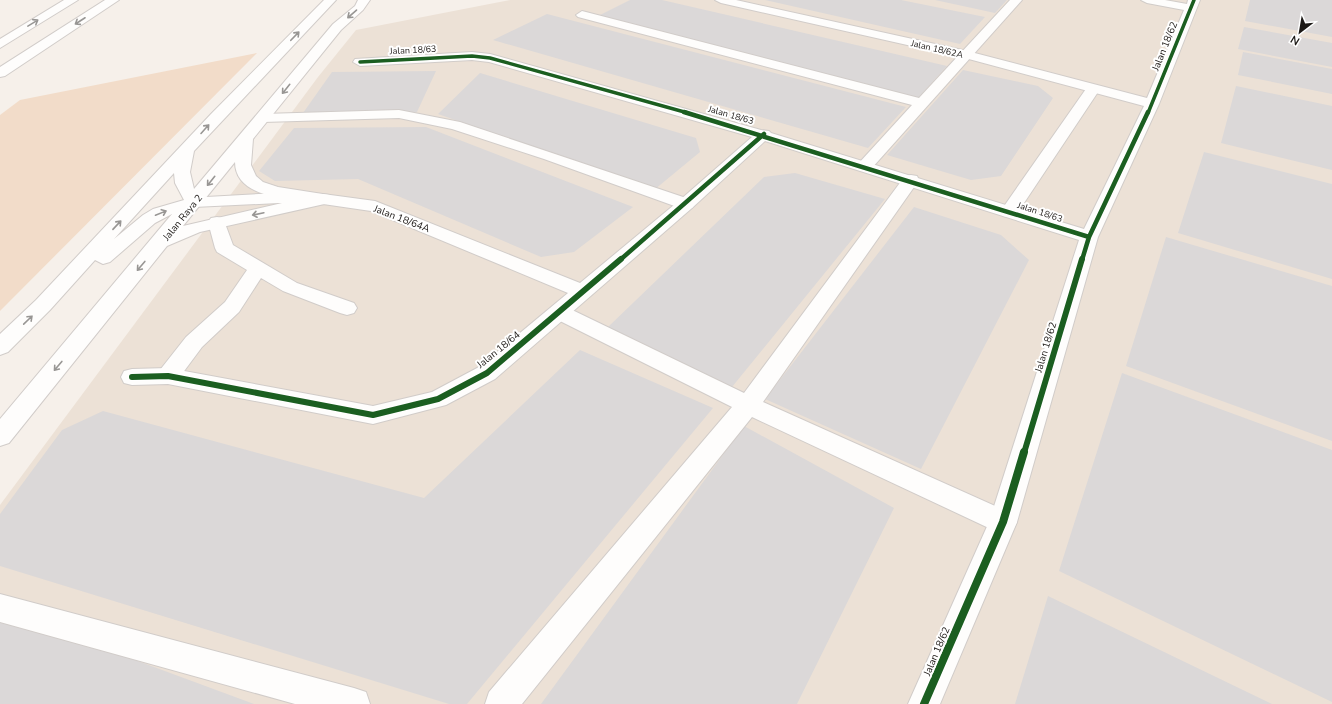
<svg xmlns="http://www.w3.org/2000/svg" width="1332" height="704" font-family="'Nunito Sans',sans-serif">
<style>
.built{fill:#ece1d6}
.green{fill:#f2dcc9}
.building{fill:#dbd8d8}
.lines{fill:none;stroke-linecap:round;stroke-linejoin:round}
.service-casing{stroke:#d1ccc9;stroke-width:2}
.minor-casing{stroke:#d1ccc9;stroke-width:2}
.primary-casing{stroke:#d1ccc9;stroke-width:2}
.motorway-casing{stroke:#d1ccc9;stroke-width:2}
.service{fill:#fefdfc;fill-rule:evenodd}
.minor{fill:#fefdfc;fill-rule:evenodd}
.primary{fill:#fefdfc;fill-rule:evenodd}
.motorway{fill:#fefdfc;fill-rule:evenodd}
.cycleway-far3-casing{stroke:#fff;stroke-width:5}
.cycleway-far2-casing{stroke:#fff;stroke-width:6}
.cycleway-far1-casing{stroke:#fff;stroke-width:8}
.cycleway-casing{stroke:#fff;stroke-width:10}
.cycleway-far3{stroke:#1b5e20;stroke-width:3.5}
.cycleway-far2{stroke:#1b5e20;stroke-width:4.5}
.cycleway-far1{stroke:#1b5e20;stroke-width:6}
.cycleway{stroke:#1b5e20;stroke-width:8}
.oneway{stroke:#989694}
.labels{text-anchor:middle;stroke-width:4;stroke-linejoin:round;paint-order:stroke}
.far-street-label{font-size:9px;fill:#1c1815;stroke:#fff}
.street-label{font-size:10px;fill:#1c1815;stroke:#fff}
</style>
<rect width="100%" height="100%" fill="#f6f0ea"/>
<!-- built -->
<path class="built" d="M 510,0 L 1332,0 L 1332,704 L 0,704 L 0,505 L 318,77 L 356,30 Z"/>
<!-- green -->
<path class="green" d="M 257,53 L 0,311 L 0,115 L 20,100 Z"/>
<!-- building -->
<path class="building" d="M 630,0 L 662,0 L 947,66 L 917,99 L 596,17 Z
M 765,0 L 901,0 L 985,17 L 960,44 Z
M 935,0 L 1007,0 L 995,13 Z
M 1250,0 L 1332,0 L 1332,37 L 1245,21 Z
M 547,14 L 906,107 L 868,148 L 493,40 Z
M 1244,27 L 1332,43 L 1332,67 L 1238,49 Z
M 1243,52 L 1332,69 L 1332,94 L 1238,75 Z
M 963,70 L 1038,86 L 1053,98 L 1001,176 L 971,180 L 887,155 Z
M 436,71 L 417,112 L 303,113 L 332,72 Z
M 480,73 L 696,138 L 700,152 L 654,190 L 438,114 Z
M 1236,86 L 1332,106 L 1332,170 L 1221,143 Z
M 426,127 L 633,207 L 574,252 L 541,257 L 358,179 L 275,181 L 259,171 L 294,128 Z
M 1204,152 L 1332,184 L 1332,279 L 1178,233 Z
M 795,173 L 885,199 L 732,387 L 608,327 L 764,177 Z
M 914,207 L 1001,235 L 1029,260 L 921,469 L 765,399 Z
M 1166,237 L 1332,286 L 1332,441 L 1126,366 Z
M 580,350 L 713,408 L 467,704 L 449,704 L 0,566 L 0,514 L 62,430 L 103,411 L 424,498 Z
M 1122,373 L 1332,450 L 1332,702 L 1059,571 Z
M 744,426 L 894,508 L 797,704 L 541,704 Z
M 1048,596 L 1272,704 L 1015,704 Z
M 0,610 L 254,704 L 0,704 Z"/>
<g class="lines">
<!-- service casing -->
<g class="service-casing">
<path id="service" d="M 1010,0 L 1022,0 L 871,169 L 865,171 L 859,169 L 857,166 L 859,163 L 912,105 L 578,17 L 576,15 L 582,11 L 919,98 Z
M 1093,85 L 1098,86 L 1100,89 L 1018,212 L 1015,216 L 1009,217 L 1003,216 L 1000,212 L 1088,86 Z
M 399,110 L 460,122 L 692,200 L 695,204 L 692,208 L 686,209 L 680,208 L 544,159 L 452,129 L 399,118 L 263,122 L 258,121 L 256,118 L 258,115 L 263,114 Z
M 911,175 L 917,176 L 919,180 L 763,402 L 1013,514 L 1017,522 L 1013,530 L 1003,534 L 993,530 L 752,417 L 522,704 L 485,704 L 489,692 L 732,407 L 552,317 L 549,312 L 552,307 L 559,305 L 566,307 L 744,393 L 905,176 Z
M 217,217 L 223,218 L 233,245 L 297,283 L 354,303 L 357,308 L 354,313 L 347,315 L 340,313 L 283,291 L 261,278 L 239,312 L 202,347 L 176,382 L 168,384 L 160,382 L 157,376 L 160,370 L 186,337 L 225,302 L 247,270 L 217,252 L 215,248 L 208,222 L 211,218 Z
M 0,594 L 354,688 L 366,692 L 370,704 L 295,704 L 0,622 Z"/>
</g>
<!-- minor casing -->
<g class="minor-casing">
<path id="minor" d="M 715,0 L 736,0 L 967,51 L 1147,98 L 1184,10 L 1147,3 L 1141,0 L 1165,0 L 1187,4 L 1188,0 L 1200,0 L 1159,104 L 1098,237 L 1017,522 L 940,704 L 908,704 L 989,522 L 1079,240 L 765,141 L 692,208 L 495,379 L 446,405 L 373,424 L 168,384 L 132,385 L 124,383 L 121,377 L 124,371 L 132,369 L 168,368 L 373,406 L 432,392 L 479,367 L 568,293 L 371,211 L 323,204 L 279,203 L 194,207 L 188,206 L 185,202 L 188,198 L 279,193 L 323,194 L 375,201 L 580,283 L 680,200 L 752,137 L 489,62 L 472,60 L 360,66 L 353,62 L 355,59 L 472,52 L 490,54 L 761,130 L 769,131 L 771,133 L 1084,229 L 1144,106 L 965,58 L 721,3 Z"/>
</g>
<!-- primary casing -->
<g class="primary-casing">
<path id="primary" d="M 324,0 L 336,0 L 194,151 L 190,172 L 194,189 L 333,24 L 355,6 L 358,0 L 370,0 L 363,10 L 341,30 L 253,139 L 251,165 L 256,176 L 263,182 L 278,187 L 329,195 L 332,199 L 329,203 L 200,232 L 167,246 L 9,443 L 0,446 L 0,419 L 172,214 L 155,223 L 110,262 L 103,264 L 95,260 L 50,310 L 8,352 L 0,355 L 0,334 L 36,300 L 211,114 ZM 235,162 C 235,192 272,197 295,200 L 183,226 ZM 174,173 L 175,183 L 184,200 L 153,209 L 143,215 L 114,239 Z"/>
</g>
<!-- motorway casing -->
<g class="motorway-casing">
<path id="motorway" d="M 64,0 L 78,0 L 0,48 L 0,39 Z
M 105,0 L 119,0 L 5,76 L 0,77 L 0,67 Z"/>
</g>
<!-- service -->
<use href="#service" class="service"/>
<!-- minor -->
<use href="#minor" class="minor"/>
<!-- primary -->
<use href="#primary" class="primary"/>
<!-- motorway -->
<use href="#motorway" class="motorway"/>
<!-- cycleway-far3 casing -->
<g class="cycleway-far3-casing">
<path id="cycleway-far3" d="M 360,62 L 472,56 L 490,58 L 688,113
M 1148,113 L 1194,0"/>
</g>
<!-- cycleway-far2 casing -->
<g class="cycleway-far2-casing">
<path id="cycleway-far2" d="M 684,112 L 1089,237
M 620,260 L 764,134
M 1082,260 L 1089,237 L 1148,112"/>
</g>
<!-- cycleway-far1 casing -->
<g class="cycleway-far1-casing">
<path id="cycleway-far1" d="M 132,377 L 168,376 L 373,415 L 438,399 L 487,373 L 621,259
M 1024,453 L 1082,259"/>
</g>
<!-- cycleway casing -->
<g class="cycleway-casing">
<path id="cycleway" d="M 924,704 L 1003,522 L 1024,452"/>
</g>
<!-- cycleway-far3 -->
<use href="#cycleway-far3" class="cycleway-far3"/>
<!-- cycleway-far2 -->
<use href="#cycleway-far2" class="cycleway-far2"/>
<!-- cycleway-far1 -->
<use href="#cycleway-far1" class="cycleway-far1"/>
<!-- cycleway -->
<use href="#cycleway" class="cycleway"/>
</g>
<!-- one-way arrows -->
<defs><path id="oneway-shaft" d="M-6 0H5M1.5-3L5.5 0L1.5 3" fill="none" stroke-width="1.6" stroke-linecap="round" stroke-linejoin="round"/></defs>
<g class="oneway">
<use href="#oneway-shaft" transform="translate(352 14) rotate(139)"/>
<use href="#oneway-shaft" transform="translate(80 21) rotate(147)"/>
<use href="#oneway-shaft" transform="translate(33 23) rotate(-31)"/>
<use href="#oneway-shaft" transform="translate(295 36) rotate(-46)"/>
<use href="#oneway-shaft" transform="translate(286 89) rotate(129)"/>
<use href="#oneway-shaft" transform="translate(205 129) rotate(-48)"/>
<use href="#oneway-shaft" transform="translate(211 181) rotate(129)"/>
<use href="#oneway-shaft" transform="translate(161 213) rotate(-22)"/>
<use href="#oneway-shaft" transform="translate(258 214) rotate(168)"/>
<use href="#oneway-shaft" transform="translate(117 225) rotate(-47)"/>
<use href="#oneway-shaft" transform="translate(141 266) rotate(130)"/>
<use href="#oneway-shaft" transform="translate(28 320) rotate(-44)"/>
<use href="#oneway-shaft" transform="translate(58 366) rotate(130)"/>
</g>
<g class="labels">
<!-- far-street labels -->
<g class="far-street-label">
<text transform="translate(937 49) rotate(13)" y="3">Jalan 18/62A</text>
<text transform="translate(413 50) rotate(-3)" y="3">Jalan 18/63</text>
<text transform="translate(731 115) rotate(16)" y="3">Jalan 18/63</text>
<text transform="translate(1040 212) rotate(18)" y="3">Jalan 18/63</text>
</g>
<!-- street labels -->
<g class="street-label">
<text transform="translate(1164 46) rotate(-68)" y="4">Jalan 18/62</text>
<text transform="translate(182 217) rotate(-51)" y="4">Jalan Raya 2</text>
<text transform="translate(402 218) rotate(21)" y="4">Jalan 18/64A</text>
<text transform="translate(1045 347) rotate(-73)" y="4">Jalan 18/62</text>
<text transform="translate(498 349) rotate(-39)" y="4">Jalan 18/64</text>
<text transform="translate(936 651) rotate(-67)" y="4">Jalan 18/62</text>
</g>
</g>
<!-- north arrow -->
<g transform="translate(1300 32) rotate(211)" stroke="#ffffff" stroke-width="3" paint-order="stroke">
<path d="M0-3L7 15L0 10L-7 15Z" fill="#1c1815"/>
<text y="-6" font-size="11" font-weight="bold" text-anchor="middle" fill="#1c1815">N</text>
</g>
</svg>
